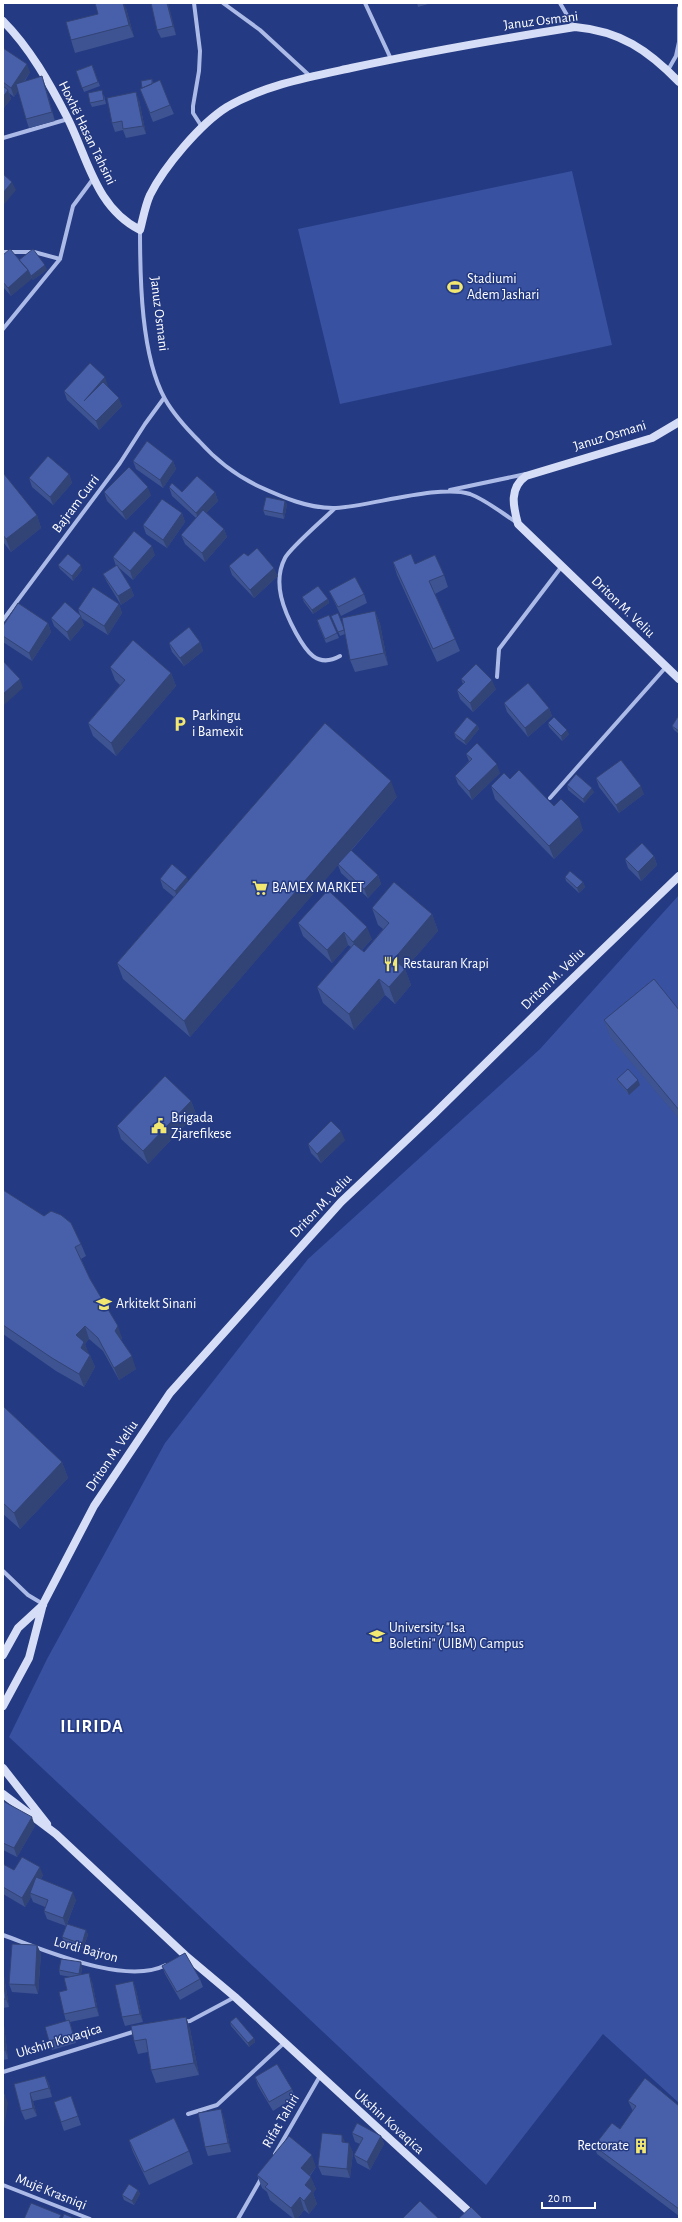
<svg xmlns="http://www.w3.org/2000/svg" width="682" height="2222" font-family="'Alegreya Sans',sans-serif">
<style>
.green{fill:#3851a0}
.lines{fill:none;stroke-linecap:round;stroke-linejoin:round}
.street{stroke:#acbae7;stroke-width:4}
.secondary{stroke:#d6ddf6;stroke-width:8}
.wall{fill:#3e5391}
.shaded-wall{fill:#324376}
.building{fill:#4860a9;stroke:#324376}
.labels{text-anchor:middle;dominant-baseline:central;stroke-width:3;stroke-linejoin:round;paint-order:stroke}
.street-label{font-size:14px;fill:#fff;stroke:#243a82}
.poi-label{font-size:14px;fill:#fff;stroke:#243a82;text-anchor:start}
.district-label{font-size:18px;font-weight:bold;letter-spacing:1px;fill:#fff;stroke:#243a82}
</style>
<rect width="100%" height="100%" fill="#243a82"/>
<path class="green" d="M572,171L612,345L340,404L298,229Z
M679,895V2103L603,2034L486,2185L9,1737L47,1659L165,1443L308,1259L540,1049Z"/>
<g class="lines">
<path class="street" d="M194,3L200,51L199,71L193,106V113L202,127
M223,3L260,30L311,77
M365,3L391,59
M560,3L574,27
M668,70L676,56L679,42V8
M3,138L68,119
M140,230C140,279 141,356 165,399C174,415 186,428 199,441C216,460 235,475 258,486C282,497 309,509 336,508C371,506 440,484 470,494C486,500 502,513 516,522
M3,252H34L60,259L73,206L93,179
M3,329L60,259
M450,490L526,474
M335,508C324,519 291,547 285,558C272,583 284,611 296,633C306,651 317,669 340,656
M3,620L120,463L145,424L164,398
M497,677L499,649L562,566
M550,798L666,667
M3,1571L28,1595L43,1604
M3,1935C45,1950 125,1986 166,1965
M182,2022L190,2021L235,1997
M3,2072L136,2031
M188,2114L217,2105L284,2043
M275,2154L320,2076
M3,2185L90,2219
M238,2219L262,2177"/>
<path class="secondary" d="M3,21C30,48 50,84 67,117C88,158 95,207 140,230C143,219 145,206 150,195C164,167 200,124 227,107C265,85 309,77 351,68C425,52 500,39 575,27C620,31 648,50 679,82
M679,422L652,438L526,476C509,488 513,506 518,524L679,679
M3,1655L18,1628L43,1605
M3,1706L29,1658L43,1604L94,1506L170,1393L341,1202L434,1114L546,1004L679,876
M3,1768L47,1824
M3,1794L56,1834L185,1955L235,1997L477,2219"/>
</g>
<path class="wall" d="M168,3L176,35L161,38L157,30Z
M417,3H432L418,7Z
M126,8L134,37L75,53L71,40Z
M3,48L30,72L25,81L45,85L55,121L29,128L26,119L18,91L14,97L9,93L11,99L3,109Z
M92,65L100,86L84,92L76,71Z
M152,79L153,83L170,105L174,114L153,122L140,89L142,88Z
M104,95L106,104L92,107L90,103Z
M139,100L146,134L126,138L123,130L115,132L112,123Z
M3,255L19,260L47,270L33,280L32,278L11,296L3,287Z
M108,386V387L122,406L99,430L67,400L64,391Z
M133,461H173L176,469L163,488L136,469Z
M3,474L37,515L41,528L11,552L3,542Z
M69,474L72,483L53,505L32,487L29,478Z
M169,487L182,492H215L218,501L206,513L224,529L227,537L205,562L185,544L181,535L196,518L172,496Z
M104,492L151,495L126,520L107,501Z
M285,501L287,505L284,519L265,515L263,510Z
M182,513L185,522L167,548L146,534L143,525Z
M155,555L133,580L118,567L131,588L134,596L121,605L107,582L103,574L116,566L113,557Z
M248,556L278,576L254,598L232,575L229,566Z
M393,562L415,564L444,575L448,587L435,594L455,639L460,651L437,662L397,575Z
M58,565L82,570L73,581L60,569Z
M329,591L364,594L367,603L341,616L333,599Z
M302,597L328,599L329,603L313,614L304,602Z
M119,604L122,613L108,635L81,618L78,609Z
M375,611L380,624L388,665L355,672L350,660L345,634L340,636L331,616L343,626Z
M51,618L84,625L70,641L54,626Z
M48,623L51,632L32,661L3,642V626Z
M318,624L337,633L339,638L326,643Z
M200,642L203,651L184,666L172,652L169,643Z
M110,667L171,673L176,686L116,756L93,736L88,723L120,685L115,680Z
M461,679L496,689L473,712L460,699L457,690L463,684Z
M504,703L549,708L552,716L528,737L507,712Z
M679,715V734L674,730L672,726Z
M548,723L569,734L562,741L549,727Z
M477,725L479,729L466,745L456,738L454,733Z
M466,754L500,773L472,800L458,784L455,776L469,761Z
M596,778L644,794L619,813L599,787Z
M510,779L554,806L583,830L554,859L495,799L491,786Z
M567,785L594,792L584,803L568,790Z
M397,797L351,851L378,875L381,884L368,898L341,873L338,865L190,1037L123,979L117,963L174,897L163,888L160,879L188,881Z
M654,856L657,865L641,881L628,868L625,859Z
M565,877L583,882L585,887L579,893L566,881Z
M372,908L432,914L438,931L405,969L411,985L395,1004L385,995L354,1030L323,1003L317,987L351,947L348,945L332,963L303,936L298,923L372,939L362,950L364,952L383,929L378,925Z
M679,1010V1119L610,1037L604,1020Z
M617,1079L640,1085L629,1095L618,1083Z
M191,1101L196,1114L148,1164L121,1139L117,1126Z
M345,1140L321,1163L311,1153L308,1144Z
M3,1190L81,1244L86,1256L81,1259L90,1279L122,1338L121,1340L136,1369L119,1380L103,1351L89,1339L85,1344L88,1353L90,1355L95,1367L84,1387L56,1371L3,1334Z
M3,1406L62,1462L68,1478L20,1529L3,1514Z
M3,1801L35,1826L17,1857L3,1850Z
M3,1865L14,1870L43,1875L41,1879L76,1900L67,1924L86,1930L88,1935L83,1948L64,1941L62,1937L66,1926L47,1919L44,1911L45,1907L33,1902L31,1897L25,1907L3,1894Z
M37,1945L41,1954L38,1994L12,1992L9,1984Z
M162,1966L200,1979L203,1987L180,2000L165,1974Z
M82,1967L81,1975L92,1982L99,2016L70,2022L76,2043L52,2050L49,2041L66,2021L64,2014L67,1990L71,1977L60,1975L59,1970Z
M3,1973L4,1976L9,2007L3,2008Z
M133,1981L136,1990L143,2022L125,2026L122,2017Z
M186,2017L190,2029L199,2075L156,2083L151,2070L148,2052L138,2054L134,2041Z
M3,2022L4,2025L8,2059L3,2060Z
M230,2022L254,2038L255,2042L249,2047L231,2026Z
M45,2076L49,2084L52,2097L33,2101L37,2116L25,2120L21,2111L14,2084Z
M255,2077L292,2089L295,2097L273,2111L258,2086Z
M71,2096L81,2125L64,2131L54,2102Z
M628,2101L679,2106V2216L597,2154L594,2146L620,2129L633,2111Z
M224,2118L231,2152L208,2156L205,2147Z
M352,2133L381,2136L384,2144L370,2170L357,2163L354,2155L360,2144L355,2142Z
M129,2140L189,2151L193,2164L149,2185L133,2152Z
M345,2142L353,2152L350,2178L322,2175L318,2166Z
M316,2167L310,2176L316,2189L313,2193L317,2204L309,2214L304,2210L297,2219H294L270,2200L267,2192L262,2188L257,2175Z
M138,2190L140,2194L134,2205L124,2200L122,2195Z"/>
<path class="shaded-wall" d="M123,3H124L126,8L134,37L129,25Z
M167,3H168L176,35L173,26Z
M27,64L30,72L14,97L11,88Z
M42,76L45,85L55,121L52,112Z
M8,90L11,99L3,109V97Z
M136,92L139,100L146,134L143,126Z
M12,182L16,190L3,206V193Z
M45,265L47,270L33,280L31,276Z
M28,270L32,279L11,296L8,288Z
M105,377L108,386L87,409L84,401Z
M119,398L122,406L99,430L96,421Z
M173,461L176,469L163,488L160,480Z
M69,474L72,483L53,505L50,497Z
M148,487L151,495L126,520L122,512Z
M215,492L218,501L199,521L196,513Z
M285,501L287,505L284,519L283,514Z
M182,513L185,522L167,548L163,540Z
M37,515L41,528L11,552L6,539Z
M224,529L227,537L205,562L202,553Z
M152,546L155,555L133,580L130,571Z
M81,565L82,570L73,581L72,576Z
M274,568L278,576L254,598L250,590Z
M131,588L134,596L121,605L118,596Z
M328,599L329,603L313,614L312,610Z
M119,604L122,613L108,635L104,626Z
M375,611L380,624L388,665L384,653Z
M81,616L84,625L70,641L67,632Z
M48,623L51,632L32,661L29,653Z
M200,642L203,651L184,666L180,658Z
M171,673L176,686L116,756L111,743Z
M20,679L23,688L3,706V694Z
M492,680L496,689L473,712L470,703Z
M549,708L552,716L528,737L525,728Z
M477,725L479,729L466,745L464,741Z
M567,730L569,734L562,741L561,736Z
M497,764L500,773L472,800L469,791Z
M391,781L397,797L190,1037L184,1021Z
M641,786L644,794L619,813L616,805Z
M592,788L594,792L584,803L583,799Z
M579,817L583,830L554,859L549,846Z
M654,856L657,865L641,881L638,872Z
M378,875L381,884L368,898L364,889Z
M187,877L190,885L178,900L175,891Z
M583,882L585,887L579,893L577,888Z
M432,914L438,931L405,969L411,985L395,1004L389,987L394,959Z
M367,927L372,939L358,954L353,942Z
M344,932L348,945L332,963L327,950Z
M379,979L385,995L354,1030L349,1014Z
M638,1080L640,1085L629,1095L627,1090Z
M191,1101L196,1114L148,1164L143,1151Z
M341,1131L345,1140L321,1163L317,1154Z
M85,1326L89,1339L85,1344L89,1354L86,1361L76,1335Z
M118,1326L122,1338L120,1343L115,1331Z
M90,1355L95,1367L84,1387L79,1374Z
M132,1356L136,1369L119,1380L114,1368Z
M62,1462L68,1478L20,1529L14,1513Z
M32,1817L35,1826L17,1857L14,1848Z
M40,1867L43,1875L32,1894L30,1893L31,1897L25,1907L22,1898Z
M73,1892L76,1900L66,1926L63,1918Z
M86,1930L88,1935L83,1948L82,1944Z
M37,1945L41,1954L38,1994L35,1985Z
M81,1962L82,1967L80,1978L79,1974Z
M3,1973L4,1976L9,2007L6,1999L3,1979Z
M89,1973L92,1982L99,2016L96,2007Z
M133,1981L136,1990L143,2022L140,2014Z
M186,2017L190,2029L199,2075L194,2063Z
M69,2020L72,2029L76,2043L73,2034Z
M3,2022L4,2025L8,2059L5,2050L3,2034Z
M254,2038L255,2042L249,2047L248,2043Z
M45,2076L49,2084L52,2097Z
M30,2093L33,2101L37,2116L33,2108Z
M5,2095L8,2103L3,2135V2107Z
M221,2109L224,2118L231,2152L228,2143Z
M342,2135L346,2144L342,2142Z
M381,2136L384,2144L370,2170L367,2162Z
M349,2143L353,2152L350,2178L347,2169Z
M312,2155L316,2167L305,2181L301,2168Z
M311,2177L316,2189L313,2193L317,2204L309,2214L304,2201L305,2185Z
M138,2190L140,2194L134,2205L132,2201Z
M300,2197L304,2210L297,2219H295L291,2208Z"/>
<path class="building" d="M95,3H123L129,25L71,40L66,22L98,14Z
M151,3H167L173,26L157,30Z
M3,48L27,64L11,88L3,82Z
M92,65L98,82L82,88L76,71Z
M42,76L52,112L26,119L16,84Z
M152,79V84L142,88L141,81Z
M160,80L170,105L150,113L140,89Z
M3,86L8,90L3,97Z
M102,90L104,100L90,103L88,93Z
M136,92L143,126L123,129L122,121L112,123L107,98Z
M3,174L12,182L3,193Z
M10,249L28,270L8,288L3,282V255Z
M33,249L45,265L31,276L28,270L19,260Z
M90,363L105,377L84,401L103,382L119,398L96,421L64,391Z
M147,441L173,461L160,480L133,461Z
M48,456L69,474L50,497L29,478Z
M129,467L148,487L122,512L104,492Z
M3,474H4L37,515L6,539L3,535Z
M197,476L215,492L196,513L169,487L172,483L182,492Z
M266,497L285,501L283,514L263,510Z
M162,499L182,513L163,540L143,525Z
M203,510L224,529L202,553L181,535Z
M134,531L152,546L130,571L113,557Z
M257,548L274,568L250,590L229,566L244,553L248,556Z
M68,554L81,565L72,576L58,565Z
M411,554L415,564L435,555L444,575L429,581L455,639L433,649L393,562Z
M117,565L131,588L118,596L103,574Z
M355,577L364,594L338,607L329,591Z
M318,586L328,599L312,610L302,597Z
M93,587L119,604L104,626L78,609Z
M65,602L81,616L67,632L51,618Z
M18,603L48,623L29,653L3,636V626Z
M375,611L384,653L350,660L342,618Z
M338,613L343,626L344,630L338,632L331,616Z
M329,615L337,633L325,639L317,620Z
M189,627L200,642L180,658L169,643Z
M133,640L171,673L111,743L88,723L125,680L110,667Z
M3,661L20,679L3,694Z
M476,664L492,680L470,703L457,690L465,682L461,679Z
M528,683L549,708L525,728L504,703Z
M679,715V731L672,726Z
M467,717L477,725L464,741L454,733Z
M554,717L567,730L561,736L548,723Z
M325,723L391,781L184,1021L117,963Z
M477,743L497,764L469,791L455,776L472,759L466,754Z
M621,760L641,786L616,805L596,778Z
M519,770L554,806L561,799L579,817L549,846L491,786L504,773L510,779Z
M576,774L592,788L583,799L567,785Z
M642,843L654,856L638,872L625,859Z
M351,850L378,875L364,889L338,864Z
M172,864L187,877L175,891L160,879Z
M570,871L583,882L577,888L565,877Z
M394,882L432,914L394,959L405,969L389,987L379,979L349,1014L317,987L354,944L364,952L389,923L372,908Z
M328,890L367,927L353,942L344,932L327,950L298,923Z
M654,979L679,1010V1110L604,1020Z
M628,1069L638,1080L627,1090L617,1079Z
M165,1076L191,1101L143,1151L117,1126Z
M331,1121L341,1131L317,1154L308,1144Z
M3,1190L44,1216L51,1211L61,1215L71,1223L81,1244L75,1247L90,1279L118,1326L115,1331L132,1356L114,1368L98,1338L85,1326L76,1335L84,1342L81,1348L90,1355L79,1374L52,1358L3,1325Z
M3,1406L62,1462L14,1513L3,1503Z
M3,1801L32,1817L14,1848L3,1843Z
M22,1857L40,1867L22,1898L3,1887V1864L14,1870Z
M36,1877L73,1892L63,1918L44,1911L48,1900L30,1893Z
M67,1924L86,1930L82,1944L62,1937Z
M12,1944L37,1945L35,1985L9,1984Z
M185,1953L200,1979L177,1992L162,1966Z
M61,1959L81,1962L79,1974L59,1970Z
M89,1973L96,2007L64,2014L59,1992L67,1990L64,1978Z
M3,1979L6,1999H3Z
M133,1981L140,2014L122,2017L115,1985Z
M186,2017L194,2063L151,2070L146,2039L134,2041L131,2026Z
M236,2017L254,2038L248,2043L230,2022Z
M69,2020L73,2034L49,2041L45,2027Z
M3,2034L5,2050L3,2051Z
M277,2064L292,2089L269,2102L255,2077Z
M45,2076L49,2088L30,2093L33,2108L21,2111L14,2084Z
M645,2078L679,2106V2209L594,2146L612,2123L620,2129L636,2106L628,2101Z
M3,2094L5,2095L3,2107Z
M71,2096L78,2116L61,2122L54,2102Z
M221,2109L228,2143L205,2147L198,2113Z
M174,2118L189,2151L144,2172L129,2140Z
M357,2123L381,2136L367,2162L354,2155L363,2138L352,2133Z
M322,2133L342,2135V2142L349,2143L347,2169L318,2166Z
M289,2136L312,2155L301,2168L311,2177L305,2185L312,2191L304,2201L300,2197L291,2208L265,2187L268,2184L257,2175Z
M129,2184L138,2190L132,2201L122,2195Z
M420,2201L439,2219H402Z
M31,2203L61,2215L59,2219H24Z
M471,2207L483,2219H458Z
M64,2214L76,2219H62Z"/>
<defs>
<symbol id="stadium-bare" viewBox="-9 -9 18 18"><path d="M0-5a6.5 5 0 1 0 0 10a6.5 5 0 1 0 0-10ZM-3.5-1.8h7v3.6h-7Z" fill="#f2e770" stroke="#243a82" stroke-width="2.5" paint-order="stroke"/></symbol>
<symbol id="parking-bare" viewBox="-9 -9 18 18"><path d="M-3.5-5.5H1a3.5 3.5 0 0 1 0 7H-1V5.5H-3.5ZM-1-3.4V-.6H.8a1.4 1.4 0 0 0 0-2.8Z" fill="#f2e770" stroke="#243a82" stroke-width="2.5" paint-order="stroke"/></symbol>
<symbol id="supermarket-bare" viewBox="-9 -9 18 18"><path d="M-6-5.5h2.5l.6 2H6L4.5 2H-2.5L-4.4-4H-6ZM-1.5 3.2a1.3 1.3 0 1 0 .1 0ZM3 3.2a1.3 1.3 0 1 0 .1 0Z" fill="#f2e770" stroke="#243a82" stroke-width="2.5" paint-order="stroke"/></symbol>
<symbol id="restaurant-bare" viewBox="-9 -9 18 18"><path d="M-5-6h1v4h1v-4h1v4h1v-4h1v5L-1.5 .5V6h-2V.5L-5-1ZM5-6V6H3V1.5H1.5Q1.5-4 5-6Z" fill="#f2e770" stroke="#243a82" stroke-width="2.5" paint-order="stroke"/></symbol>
<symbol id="civic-bare" viewBox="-9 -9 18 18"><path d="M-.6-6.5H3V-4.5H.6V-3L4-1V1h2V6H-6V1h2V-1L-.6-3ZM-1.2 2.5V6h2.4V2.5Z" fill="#f2e770" stroke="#243a82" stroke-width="2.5" paint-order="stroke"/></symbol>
<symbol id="school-bare" viewBox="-9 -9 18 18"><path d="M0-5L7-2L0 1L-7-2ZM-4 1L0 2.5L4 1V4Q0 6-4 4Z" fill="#f2e770" stroke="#243a82" stroke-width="2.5" paint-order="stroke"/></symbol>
<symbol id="university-bare" viewBox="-9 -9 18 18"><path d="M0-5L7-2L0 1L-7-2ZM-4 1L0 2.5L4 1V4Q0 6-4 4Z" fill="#f2e770" stroke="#243a82" stroke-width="2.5" paint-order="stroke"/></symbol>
<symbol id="building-bare" viewBox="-9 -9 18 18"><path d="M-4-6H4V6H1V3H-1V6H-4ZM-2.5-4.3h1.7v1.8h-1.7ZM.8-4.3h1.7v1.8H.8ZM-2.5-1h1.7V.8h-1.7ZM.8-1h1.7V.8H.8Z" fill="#f2e770" stroke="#243a82" stroke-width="2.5" paint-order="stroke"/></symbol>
</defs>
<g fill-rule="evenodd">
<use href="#stadium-bare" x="444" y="276" width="22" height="22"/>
<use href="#parking-bare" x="169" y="713" width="22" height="22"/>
<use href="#supermarket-bare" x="249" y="877" width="22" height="22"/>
<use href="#restaurant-bare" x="380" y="953" width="22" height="22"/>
<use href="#civic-bare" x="148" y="1115" width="22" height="22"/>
<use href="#school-bare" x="93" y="1293" width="22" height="22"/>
<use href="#university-bare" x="366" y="1625" width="22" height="22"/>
<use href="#building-bare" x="630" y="2135" width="22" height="22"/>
</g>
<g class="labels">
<g class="street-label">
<text transform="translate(541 21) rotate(-7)">Januz Osmani</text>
<text transform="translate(87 133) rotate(64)">Hoxhë Hasan Tahsini</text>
<text transform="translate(159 314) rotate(83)">Januz Osmani</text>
<text transform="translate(610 436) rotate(-17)">Januz Osmani</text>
<text transform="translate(76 504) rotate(-53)">Bajram Curri</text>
<text transform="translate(623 607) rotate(44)">Driton M. Veliu</text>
<text transform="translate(553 979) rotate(-44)">Driton M. Veliu</text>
<text transform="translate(321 1206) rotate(-46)">Driton M. Veliu</text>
<text transform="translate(112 1456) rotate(-56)">Driton M. Veliu</text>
<text transform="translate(86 1950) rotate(15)">Lordi Bajron</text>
<text transform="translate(59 2041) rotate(-17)">Ukshin Kovaqica</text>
<text transform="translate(281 2121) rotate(-60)">Rifat Tahiri</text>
<text transform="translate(389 2122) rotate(42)">Ukshin Kovaqica</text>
<text transform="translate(51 2192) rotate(22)">Mujë Krasniqi</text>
</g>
<g class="poi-label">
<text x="467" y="279">Stadiumi<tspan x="467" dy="16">Adem Jashari</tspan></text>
<text x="192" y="716">Parkingu<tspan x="192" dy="16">i Bamexit</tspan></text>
<text x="272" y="888">BAMEX MARKET</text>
<text x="403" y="964">Restauran Krapi</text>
<text x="171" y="1118">Brigada<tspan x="171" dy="16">Zjarefikese</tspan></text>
<text x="116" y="1304">Arkitekt Sinani</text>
<text x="389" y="1628">University "Isa<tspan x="389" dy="16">Boletini" (UIBM) Campus</tspan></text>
<text x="629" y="2146" text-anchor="end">Rectorate</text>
</g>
<g class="district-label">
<text x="92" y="1727">ILIRIDA</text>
</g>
</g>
<rect width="682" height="2222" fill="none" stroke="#ffffff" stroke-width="8"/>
<path d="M542 2202v6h53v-6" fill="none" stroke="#ffffff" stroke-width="2"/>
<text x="548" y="2202" font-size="12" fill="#ffffff" stroke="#243a82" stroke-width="3" paint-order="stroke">20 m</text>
</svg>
